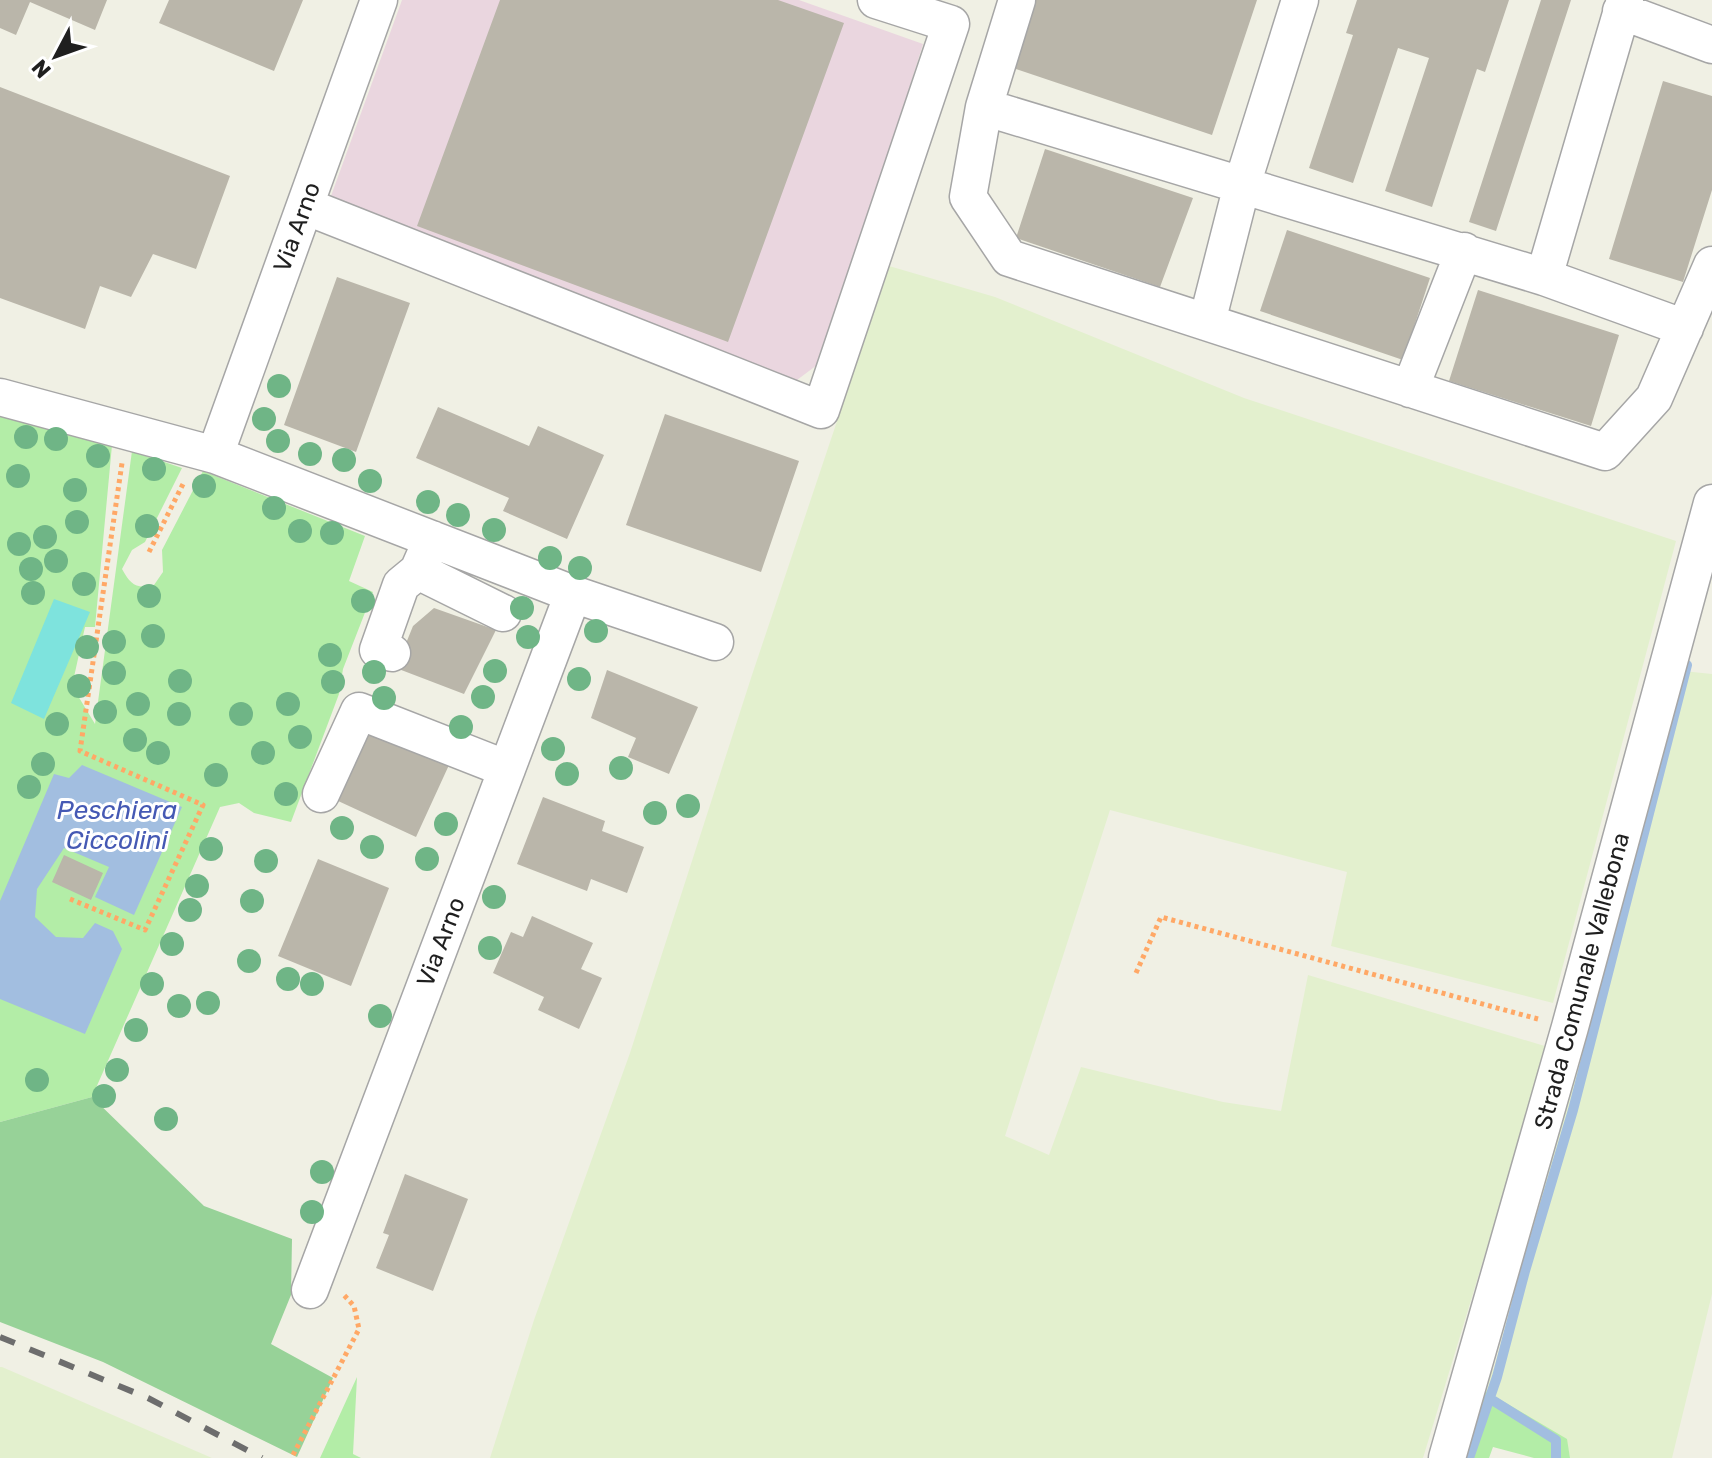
<svg xmlns="http://www.w3.org/2000/svg" width="1712" height="1458" font-family="Rubik,sans-serif">
<style>
.industrial{fill:#ead6df}
.farmland{fill:#e3f0ce}
.grass{fill:#b3eda7}
.forest{fill:#97d298}
.pitch{fill:#7ee3dd}
.water{fill:#a2bee0}
.lines{fill:none;stroke-linecap:round;stroke-linejoin:round}
.stream{stroke:#a2bee0;stroke-width:10}
.building{fill:#bab6aa}
.minor-casing{stroke:#a6a6a6;stroke-width:39}
.path{stroke:#ffa866;stroke-width:5;stroke-dasharray:4 4;stroke-linecap:butt}
.minor{stroke:#fff;stroke-width:36}
.rail{stroke:#6d6d6d;stroke-width:6;stroke-dasharray:16 16;stroke-linecap:butt}
.tree{fill:#6fb586}
.labels{text-anchor:middle;dominant-baseline:central;stroke-width:6;stroke-linejoin:round;paint-order:stroke}
.street-label{font-size:24px;fill:#1f1f1f;stroke:#fff}
.water-label{font-size:26px;font-style:italic;fill:#4559b4;stroke:#fff}
</style>
<rect width="100%" height="100%" fill="#f0f0e4"/>
<path class="industrial" d="M402,0H799L923,44L825,359L789,386L613,310L331,196Z"/>
<path class="farmland" d="M889,266L995,297L1244,398L1676,541L1553,1003L1331,946L1347,872L1110,810L1005,1136L1049,1155L1081,1067L1223,1102L1281,1111L1308,975L1548,1047L1423,1458H490L534,1320L630,1053L752,675Z
M1683,671L1712,674V1294L1672,1458H1570L1566,1439L1484,1390L1494,1367Z
M0,1367H2L212,1458H0Z"/>
<path class="grass" d="M0,412L112,445L95,627H85L72,686L95,724L132,451L182,468L145,542L132,550L122,569C131,585 136,589 154,585L163,572L162,550L203,471L365,536L349,581L373,592L343,669L339,694L291,822L254,813L239,803L220,807L92,1097L0,1122Z
M357,1377L353,1454L361,1458H320Z
M1484,1390L1567,1439L1570,1458H1534L1493,1447L1489,1458H1463Z"/>
<path class="forest" d="M92,1097L204,1206L292,1239L291,1295L271,1344L333,1378L297,1457L103,1362L0,1322V1122Z"/>
<path class="pitch" d="M54,599L90,612L44,719L11,703Z"/>
<path class="water" d="M82,765L182,807L134,915L95,897L109,867L64,848L37,889L35,917L56,937L83,938L95,923L113,931L122,949L85,1034L0,999V901L54,774L69,778Z"/>
<g class="lines">
<path class="stream" d="M1489,1398L1556,1440V1458
M1469,1458L1497,1377L1525,1271L1573,1110L1687,665"/>
</g>
<path class="building" d="M0,0H107L95,30L30,2L16,35L0,28Z
M169,0H303L274,71L159,23Z
M500,0H778L844,23L728,342L417,226Z
M1033,0H1257L1212,135L1010,67Z
M1357,0H1509L1485,72L1477,69L1432,207L1385,191L1429,58L1398,48L1353,183L1309,168L1353,35L1346,33Z
M1541,0H1571L1496,231L1469,222Z
M1663,81L1712,96V190L1683,282L1609,259Z
M0,87L230,176L196,269L153,254L131,297L100,286L85,329L0,298Z
M1045,149L1193,198L1160,287L1016,238Z
M1287,230L1430,278L1403,360L1260,311Z
M337,277L410,303L356,452L284,425Z
M1478,290L1619,335L1591,426L1449,381Z
M438,407L529,446L538,426L604,455L567,539L503,511L509,498L416,458Z
M665,414L799,461L761,572L626,525Z
M434,608L496,630L464,694L396,668L413,626Z
M607,670L698,707L669,774L628,757L636,738L591,718Z
M369,729L449,765L416,837L336,800Z
M543,797L605,821L602,831L644,847L627,893L591,879L587,891L517,864Z
M64,855L103,873L91,900L52,882Z
M318,859L389,888L351,986L278,956Z
M532,916L593,943L581,969L602,978L579,1029L538,1010L544,997L493,973L511,932L523,937Z
M405,1174L468,1199L433,1291L376,1268L389,1235L383,1233Z"/>
<g class="lines">
<defs>
<path id="minor" d="M1017,0L984,107L1544,277L1625,0
M1621,11L1712,45
M984,107L968,197L1009,258L1605,452L1654,398L1712,265
M305,206L821,410L951,24L876,0
M1544,277L1685,328
M1207,322L1242,185L1300,0
M1410,389L1464,251
M0,397L215,455L573,594L715,642
M215,455L379,0
M418,571L503,613
M392,653L378,650L401,585L418,571L432,539
M321,794L359,711L507,769
M310,1290L573,594
M1447,1458L1570,1027L1712,503"/>
</defs>
<use href="#minor" class="minor-casing"/>
<path class="path" d="M149,552L184,482
M70,899L145,930L203,805L80,751L122,463
M1136,973L1161,917L1538,1019
M293,1455L359,1329L354,1306L343,1294"/>
<use href="#minor" class="minor"/>
<path class="rail" d="M0,1337L148,1398L262,1458"/>
</g>
<g class="tree">
<circle cx="279" cy="386" r="12"/>
<circle cx="264" cy="419" r="12"/>
<circle cx="26" cy="437" r="12"/>
<circle cx="56" cy="439" r="12"/>
<circle cx="278" cy="441" r="12"/>
<circle cx="310" cy="454" r="12"/>
<circle cx="98" cy="456" r="12"/>
<circle cx="344" cy="460" r="12"/>
<circle cx="154" cy="469" r="12"/>
<circle cx="18" cy="476" r="12"/>
<circle cx="370" cy="481" r="12"/>
<circle cx="204" cy="486" r="12"/>
<circle cx="75" cy="490" r="12"/>
<circle cx="428" cy="502" r="12"/>
<circle cx="274" cy="508" r="12"/>
<circle cx="458" cy="515" r="12"/>
<circle cx="77" cy="522" r="12"/>
<circle cx="147" cy="526" r="12"/>
<circle cx="494" cy="530" r="12"/>
<circle cx="300" cy="531" r="12"/>
<circle cx="332" cy="533" r="12"/>
<circle cx="45" cy="537" r="12"/>
<circle cx="19" cy="544" r="12"/>
<circle cx="550" cy="558" r="12"/>
<circle cx="56" cy="561" r="12"/>
<circle cx="580" cy="568" r="12"/>
<circle cx="31" cy="569" r="12"/>
<circle cx="84" cy="584" r="12"/>
<circle cx="33" cy="593" r="12"/>
<circle cx="149" cy="596" r="12"/>
<circle cx="363" cy="601" r="12"/>
<circle cx="522" cy="608" r="12"/>
<circle cx="596" cy="631" r="12"/>
<circle cx="153" cy="636" r="12"/>
<circle cx="528" cy="637" r="12"/>
<circle cx="114" cy="642" r="12"/>
<circle cx="87" cy="647" r="12"/>
<circle cx="330" cy="655" r="12"/>
<circle cx="495" cy="671" r="12"/>
<circle cx="374" cy="672" r="12"/>
<circle cx="114" cy="673" r="12"/>
<circle cx="579" cy="679" r="12"/>
<circle cx="180" cy="681" r="12"/>
<circle cx="333" cy="682" r="12"/>
<circle cx="79" cy="686" r="12"/>
<circle cx="483" cy="697" r="12"/>
<circle cx="384" cy="698" r="12"/>
<circle cx="138" cy="704" r="12"/>
<circle cx="288" cy="704" r="12"/>
<circle cx="105" cy="712" r="12"/>
<circle cx="179" cy="714" r="12"/>
<circle cx="241" cy="714" r="12"/>
<circle cx="57" cy="724" r="12"/>
<circle cx="461" cy="727" r="12"/>
<circle cx="300" cy="737" r="12"/>
<circle cx="135" cy="740" r="12"/>
<circle cx="553" cy="749" r="12"/>
<circle cx="158" cy="753" r="12"/>
<circle cx="263" cy="753" r="12"/>
<circle cx="43" cy="764" r="12"/>
<circle cx="621" cy="768" r="12"/>
<circle cx="567" cy="774" r="12"/>
<circle cx="216" cy="775" r="12"/>
<circle cx="29" cy="787" r="12"/>
<circle cx="286" cy="794" r="12"/>
<circle cx="688" cy="806" r="12"/>
<circle cx="655" cy="813" r="12"/>
<circle cx="446" cy="824" r="12"/>
<circle cx="342" cy="828" r="12"/>
<circle cx="372" cy="847" r="12"/>
<circle cx="211" cy="849" r="12"/>
<circle cx="427" cy="859" r="12"/>
<circle cx="266" cy="861" r="12"/>
<circle cx="197" cy="886" r="12"/>
<circle cx="494" cy="897" r="12"/>
<circle cx="252" cy="901" r="12"/>
<circle cx="190" cy="910" r="12"/>
<circle cx="172" cy="944" r="12"/>
<circle cx="490" cy="948" r="12"/>
<circle cx="249" cy="961" r="12"/>
<circle cx="288" cy="979" r="12"/>
<circle cx="152" cy="984" r="12"/>
<circle cx="312" cy="984" r="12"/>
<circle cx="208" cy="1003" r="12"/>
<circle cx="179" cy="1006" r="12"/>
<circle cx="380" cy="1016" r="12"/>
<circle cx="136" cy="1030" r="12"/>
<circle cx="117" cy="1070" r="12"/>
<circle cx="37" cy="1080" r="12"/>
<circle cx="104" cy="1096" r="12"/>
<circle cx="166" cy="1119" r="12"/>
<circle cx="322" cy="1172" r="12"/>
<circle cx="312" cy="1212" r="12"/>
</g>
<g class="labels">
<g class="street-label">
<text transform="translate(297 227) rotate(-70)">Via Arno</text>
<text transform="translate(441 942) rotate(-69)">Via Arno</text>
<text transform="translate(1582 981) rotate(-75)">Strada Comunale Vallebona</text>
</g>
<g class="water-label">
<text x="117" y="810">Peschiera<tspan x="117" dy="30">Ciccolini</tspan></text>
</g>
</g>
<g transform="translate(56 56) rotate(229)" stroke="#ffffff" stroke-width="6" paint-order="stroke">
<path d="M0-6L14 30L0 20L-14 30Z" fill="#1f1f1f"/>
<text y="-12" font-size="22" font-weight="bold" text-anchor="middle" fill="#1f1f1f">N</text>
</g>
</svg>
